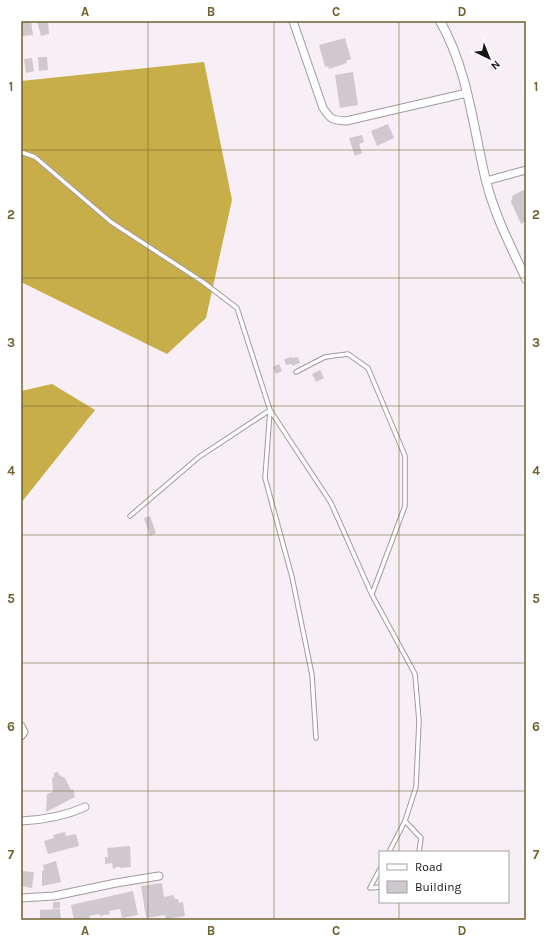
<svg xmlns="http://www.w3.org/2000/svg" width="547" height="941" font-family="Karla,sans-serif">
<style>
.forest{fill:#c8ae49}
.building{fill:#d0c8cf}
.lines{fill:none;stroke-linecap:round;stroke-linejoin:round}
.service-casing{stroke:#a299a0;stroke-width:5.5}
.minor-casing{stroke:#a299a0;stroke-width:9}
.tertiary-casing{stroke:#a299a0;stroke-width:10}
.service{stroke:#fff;stroke-width:3.5}
.minor{stroke:#fff;stroke-width:7}
.tertiary{stroke:#fff;stroke-width:8}
.grid{fill:none;stroke:#70622f;stroke-width:1;stroke-opacity:0.55}
.neatline{fill:none;stroke:#70622f;stroke-width:1.5}
.grid-label{font-size:13px;text-anchor:middle;font-weight:bold;fill:#70622f}
</style>
<rect width="100%" height="100%" fill="#f7eef6"/>
<path class="forest" d="M204,62L232,200L206,318L167,354L21,282V81Z
M52,384L95,410L21,503V391Z"/>
<path class="building" d="M21,21H31L33,35L21,36Z
M37,21H48L49,34L41,36Z
M345,38L351,59L346,61L347,63L329,69L328,66L325,67L319,45Z
M38,57H47L48,70L39,71Z
M32,58L34,71L26,73L24,59Z
M353,72L358,105L340,108L335,75Z
M388,124L394,138L377,146L371,131Z
M362,135L364,142L359,144L362,153L355,156L349,138Z
M526,189V221L521,224L511,202L513,195Z
M292,357V358L298,357L300,363L292,366V364L286,365L284,359Z
M279,364L282,371L276,374L273,367Z
M320,370L324,378L316,382L312,374Z
M150,516L156,533L150,536L144,518Z
M58,772L59,775L65,778L71,790L73,789L75,797L46,812L47,794L53,792L52,778L54,777V773Z
M65,832L66,836L76,834L79,846L48,854L44,841L54,838L53,835Z
M130,846L131,867L120,868V867H116V868L113,869L112,863L105,864V857H108L107,848Z
M56,861L61,882L42,886V871L44,870L43,865Z
M21,871L34,872L32,888L21,886Z
M162,883L164,897L173,895L175,899H178L179,903L183,902L185,916L166,919L165,915L146,918L141,886Z
M133,891L138,915L122,918L120,909L109,911L110,914L100,916L99,914L89,916L90,920H74L71,905Z
M53,902H60V908L53,909Z
M60,909L61,920H40V910Z"/>
<g class="lines">
<defs>
<path id="service" d="M21,152L35,157L111,222L203,282L237,308L270,410L331,503L372,595L415,674L419,721L416,787L405,821L389,852
M296,372L325,357L348,354L368,368L405,456V506L372,594
M270,411L265,478L292,577L312,675L316,738
M130,516L199,457L270,410
M405,821L421,838L419,852
M380,869L370,888L380,887"/>
<path id="minor" d="M293,21L323,108C331,120 332,120 346,121L467,93
M486,181L526,170
M21,726L24,732L21,736
M21,821C43,820 65,816 85,807
M21,898L54,896L116,883L159,876"/>
<path id="tertiary" d="M440,21C468,70 473,127 486,181C495,216 511,247 526,279"/>
</defs>
<use href="#service" class="service-casing"/>
<use href="#minor" class="minor-casing"/>
<use href="#tertiary" class="tertiary-casing"/>
<use href="#service" class="service"/>
<use href="#minor" class="minor"/>
<use href="#tertiary" class="tertiary"/>
</g>
<path class="grid" d="M148,21V920M274,21V920M399,21V852M21,150H526M21,278H526M21,406H526M21,535H526M21,663H526M21,791H526M399,902V920"/>
<rect width="547" height="941" fill="none" stroke="#ffffff" stroke-width="44"/>
<rect x="379" y="851" width="130" height="52" fill="#ffffff" stroke="#a2a1a2"/>
<rect x="387" y="864" width="20" height="6" fill="#ffffff" stroke="#a2a1a2"/>
<text x="415" y="871" font-size="12" fill="#171416">Road</text>
<rect x="387" y="881" width="20" height="12" fill="#d0c8cf" stroke="#a2a1a2"/>
<text x="415" y="891" font-size="12" fill="#171416">Building</text>
<g transform="translate(489 58) rotate(137)" stroke="#ffffff" stroke-width="3" paint-order="stroke">
<path d="M0-3L7 15L0 10L-7 15Z" fill="#171416"/>
<text y="-6" font-size="11" font-weight="bold" text-anchor="middle" fill="#171416">N</text>
</g>
<rect x="22" y="22" width="503" height="897" class="neatline"/>
<g class="grid-label">
<text x="85" y="16">A</text>
<text x="211" y="16">B</text>
<text x="336" y="16">C</text>
<text x="462" y="16">D</text>
<text x="11" y="91">1</text>
<text x="536" y="91">1</text>
<text x="11" y="219">2</text>
<text x="536" y="219">2</text>
<text x="11" y="347">3</text>
<text x="536" y="347">3</text>
<text x="11" y="475">4</text>
<text x="536" y="475">4</text>
<text x="11" y="603">5</text>
<text x="536" y="603">5</text>
<text x="11" y="731">6</text>
<text x="536" y="731">6</text>
<text x="11" y="859">7</text>
<text x="536" y="859">7</text>
<text x="85" y="935">A</text>
<text x="211" y="935">B</text>
<text x="336" y="935">C</text>
<text x="462" y="935">D</text>
</g>
</svg>
